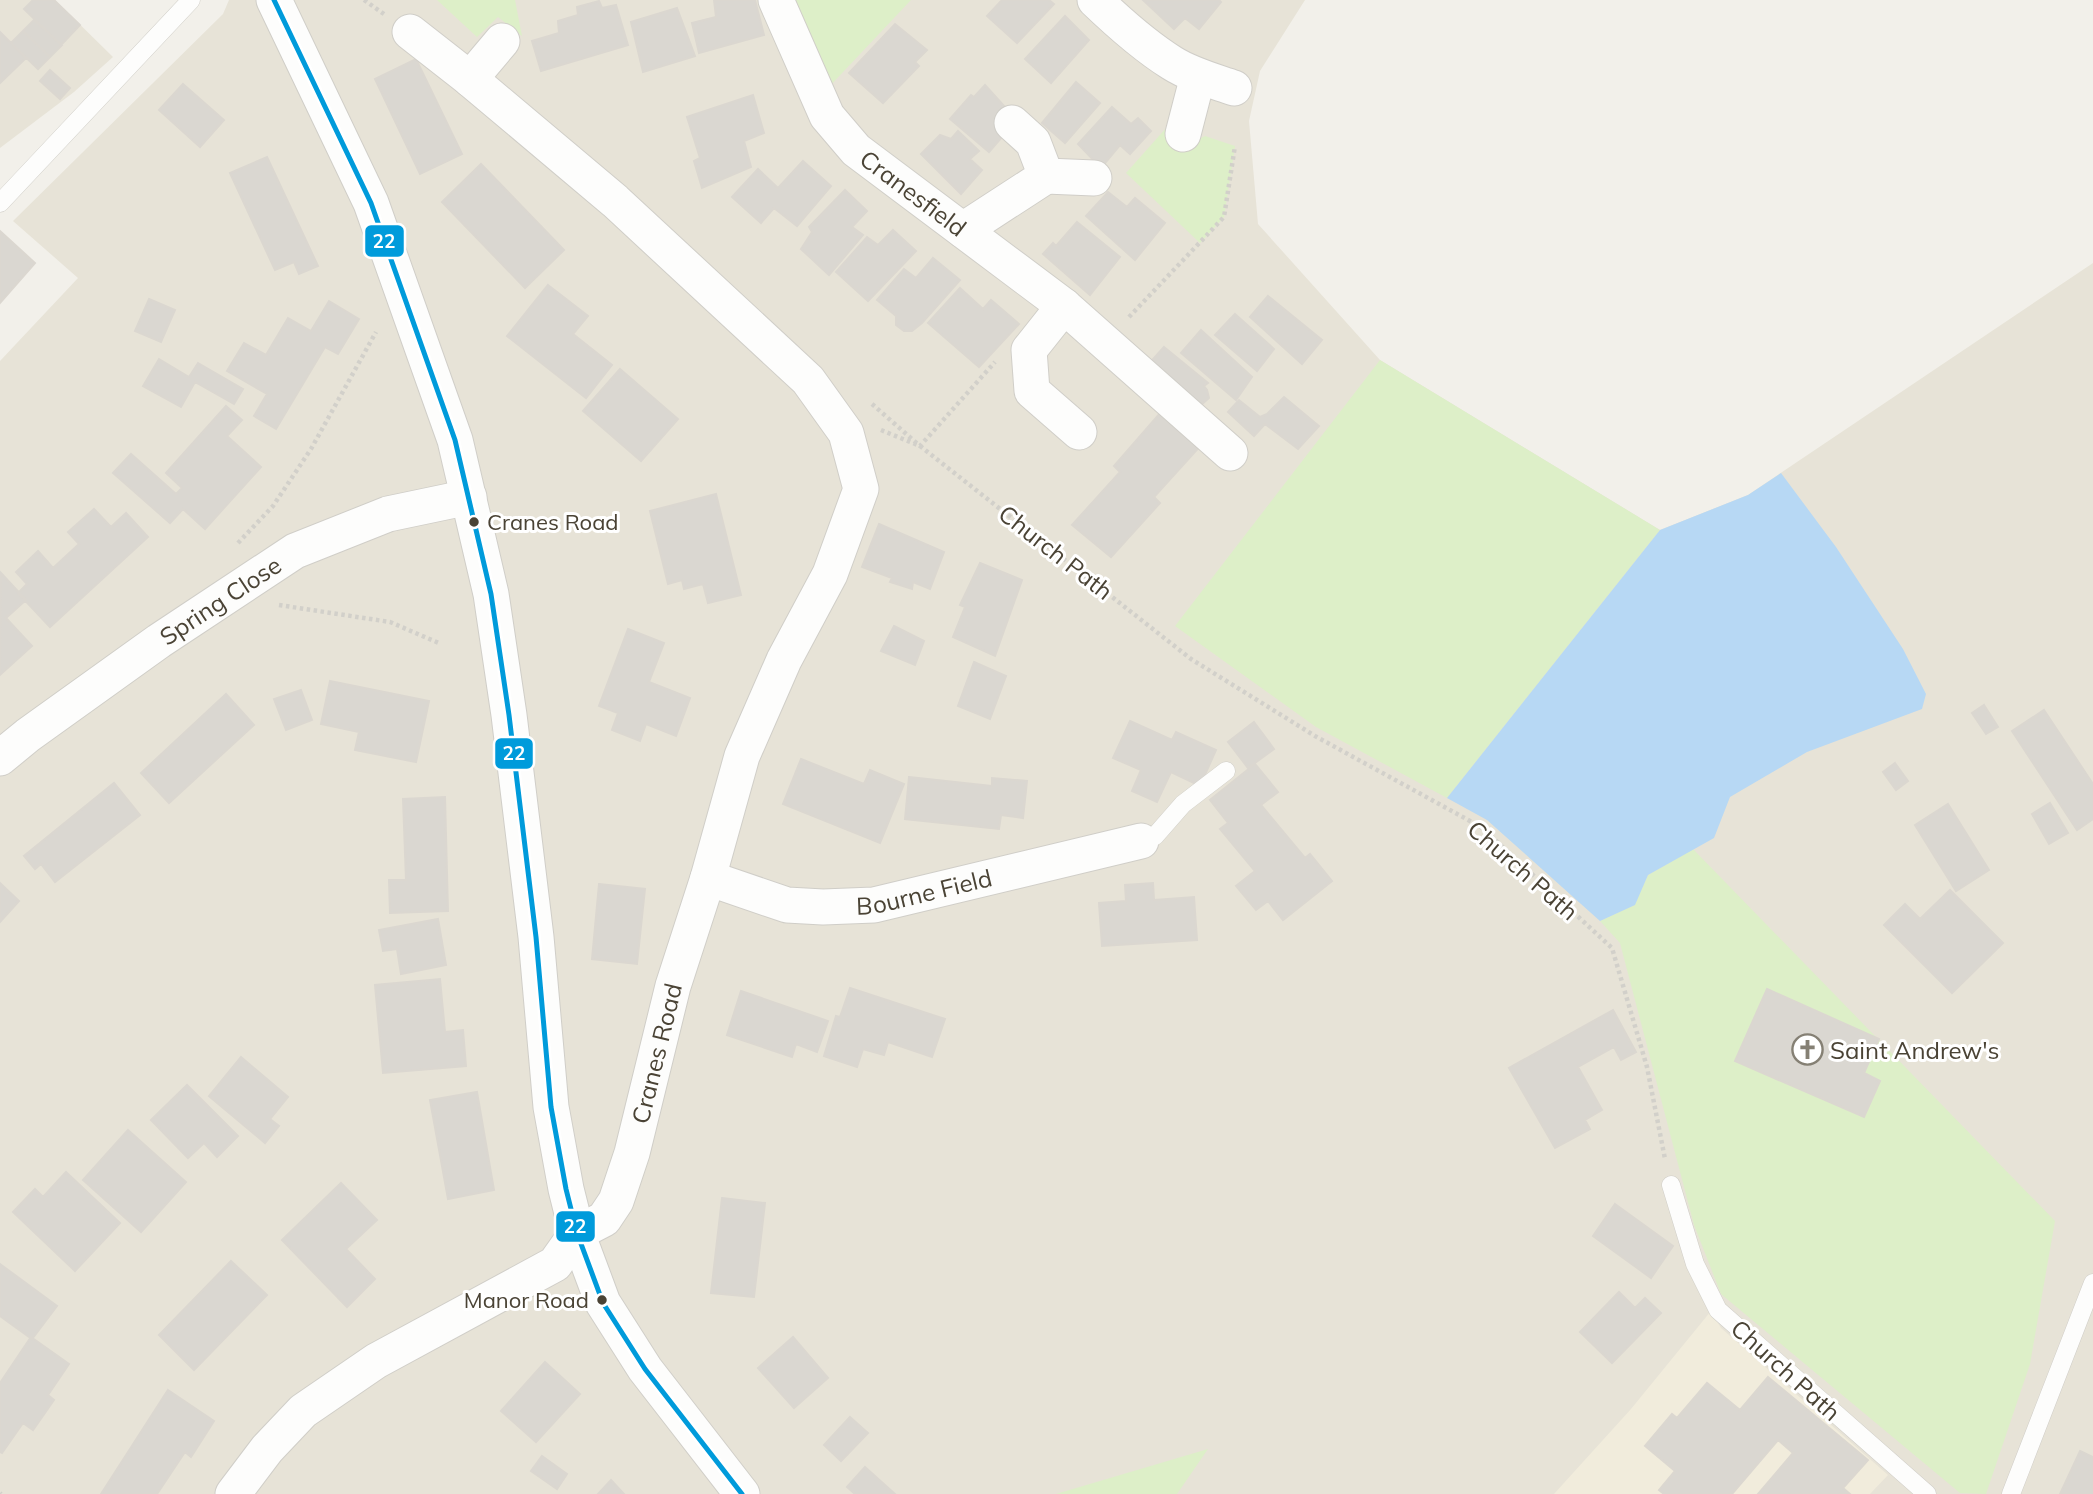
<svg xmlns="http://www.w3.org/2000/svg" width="2093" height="1494" font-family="Mulish,sans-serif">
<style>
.residential{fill:#e7e3d7}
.education{fill:#f1ecdc}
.green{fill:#ddefc8}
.water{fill:#b7d8f4}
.building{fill:#dad7d1;stroke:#dbd7d0;stroke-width:2}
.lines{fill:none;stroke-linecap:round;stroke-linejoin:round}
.service-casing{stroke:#d0cec8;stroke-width:19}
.minor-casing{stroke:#d0cec8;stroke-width:37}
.path{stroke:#d2d0ca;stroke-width:4.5;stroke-dasharray:3.5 3.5;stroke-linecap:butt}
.service{stroke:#fdfdfc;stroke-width:18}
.minor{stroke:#fdfdfc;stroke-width:35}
.bus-1-casing{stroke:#fff;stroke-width:10}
.bus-1{stroke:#009bdb;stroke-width:5}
.bus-dot{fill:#4a4335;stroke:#fff;stroke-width:2.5}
.labels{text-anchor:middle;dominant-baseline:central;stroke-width:6;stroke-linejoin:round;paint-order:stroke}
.bus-label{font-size:22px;fill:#4a4335;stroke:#fff;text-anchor:start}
.street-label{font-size:24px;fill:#4a4335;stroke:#fff}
.poi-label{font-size:24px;fill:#4a4335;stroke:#fff;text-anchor:start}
.line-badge{stroke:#fff;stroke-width:2.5}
.badge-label{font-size:19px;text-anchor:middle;font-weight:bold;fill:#fff}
</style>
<rect width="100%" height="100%" fill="#f2f0ea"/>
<path class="residential" d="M0,0H55L113,57L74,92L0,148Z
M229,0H1305L1260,71L1249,121L1258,224L1380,360L1660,530L1748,495L2093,263V1494H0V361L78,278L13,221L223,14Z"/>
<path class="education" d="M1711,1311L1721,1328L1888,1475L1870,1494H1554L1631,1409Z"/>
<path class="green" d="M437,0H515L522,36L498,17L477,37Z
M785,0H911L827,89Z
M1167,127L1199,139L1205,136L1235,146L1224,217L1200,243L1126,173Z
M1380,360L1660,530L1447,798L1316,727L1175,626Z
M1693,849L2055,1221L2030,1364L1986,1494L1960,1493L1721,1294L1694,1225L1620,943L1600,921L1634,905L1648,875Z
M1208,1449L1177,1494H1056Z"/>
<path class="water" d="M1781,473L1836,547L1903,649L1926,694L1922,709L1807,752L1730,797L1714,838L1648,875L1635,905L1600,921L1487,820L1447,798L1660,530L1748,495Z"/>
<path class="building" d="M33,0H54L80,25L61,45L24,9Z
M714,0H755L764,35L699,53L692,23L716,17Z
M1002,0H1049L1054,4L1017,43L987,16Z
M1143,0H1219L1221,2L1199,29L1185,18L1174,29Z
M599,1L602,8L616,5L628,45L541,71L532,41L559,33L558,21L578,15L577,7Z
M677,8L695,56L643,72L631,22Z
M1065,16L1089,40L1051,83L1025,59Z
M34,20L62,45L50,57L23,31Z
M895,24L927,50L915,62L919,66L883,103L849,73Z
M23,31L50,57L38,69L11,43Z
M0,32L26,58L0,83Z
M416,59L462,154L420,174L375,79Z
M50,70L70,88L60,99L40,81Z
M1076,82L1100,103L1065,143L1042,123Z
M183,84L224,120L200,147L159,110Z
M985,85L1005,107L995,118L1009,129L989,152L950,119L971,95L974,97Z
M753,95L764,133L744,141L751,167L702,188L694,161L700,158L687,117Z
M1112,107L1131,124L1138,118L1151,131L1130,154L1120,145L1101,168L1078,144Z
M958,131L979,151L970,159L982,170L961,194L921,154L940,135L951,139Z
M267,157L318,266L299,274L294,262L275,270L230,173Z
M803,161L831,186L797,226L774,208L761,223L732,197L758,169L778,188Z
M481,164L564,250L525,288L442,202Z
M845,190L867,211L852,227L863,235L829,275L801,249L812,232L809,227Z
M1108,192L1127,207L1135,198L1165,223L1135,260L1086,216Z
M1077,222L1120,257L1090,295L1043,254L1053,243L1056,246Z
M893,230L916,251L868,301L836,272L867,237L878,245Z
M0,231L35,263L0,303Z
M933,258L960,280L922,323L912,331H904L896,325V316L877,300L904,269L916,278Z
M548,285L588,316L573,334L612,365L586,398L507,336Z
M960,288L983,309L991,300L1019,324L979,367L928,323Z
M1268,296L1322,340L1302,364L1250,317Z
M149,299L175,310L161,342L135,331Z
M329,301L359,319L338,354L325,347L276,429L254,416L267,394L227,371L244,343L266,355L288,318L311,331Z
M1235,314L1274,349L1257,371L1215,335Z
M1201,330L1252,377L1236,400L1181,353Z
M1164,347L1208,383L1204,386L1207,390L1209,398L1200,406L1145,368Z
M159,359L189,377L198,363L243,389L234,404L195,382L181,407L143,386Z
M620,369L678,419L641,461L583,411Z
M1284,397L1319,426L1298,449L1265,424L1254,436L1228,412L1239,400L1260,417L1267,414Z
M226,406L242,420L227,436L261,467L205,529L183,509L170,523L113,473L131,454L176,494L182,488L166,473Z
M1162,411L1202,444L1154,497L1160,503L1111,557L1072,525L1120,472L1114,466Z
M716,494L741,595L708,603L703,584L684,589L682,580L668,584L650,511Z
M94,509L111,527L126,513L148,537L50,627L18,593L27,584L16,572L38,551L53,568L79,544L68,532Z
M879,524L944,552L930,589L913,582L912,589L890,582L892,578L862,567Z
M980,563L1022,580L995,656L953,637L965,607L960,605Z
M1,573L26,600L6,618L32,646L0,675Z
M894,626L924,641L915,665L881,651Z
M628,629L664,643L649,682L690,698L676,736L646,724L640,741L612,730L618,713L599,706Z
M974,662L1006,676L990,719L958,706Z
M330,681L429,701L416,762L355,750L359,732L321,724Z
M301,690L312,720L286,730L274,699Z
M226,694L254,725L169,803L141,773Z
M1984,705L1998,727L1986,734L1972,713Z
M2044,710L2093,784V819L2077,830L2012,731Z
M1130,721L1172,740L1176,732L1216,750L1200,786L1171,772L1157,802L1132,791L1141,770L1113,758Z
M1254,722L1274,749L1248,768L1228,742Z
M801,759L864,784L870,770L904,784L880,843L783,804Z
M1895,763L1908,781L1896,790L1883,772Z
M1255,764L1278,792L1261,805L1305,858L1310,854L1332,881L1283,920L1268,901L1256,910L1236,886L1255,871L1220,829L1228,823L1210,800Z
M909,777L992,786V778L1027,781L1023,818L1001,815L999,829L905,819Z
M114,783L140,815L55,882L41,864L35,869L24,856Z
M445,797L448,911L390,913L389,880H406L403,799Z
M2050,803L2068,833L2049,844L2032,814Z
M1948,804L1989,870L1956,891L1915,825Z
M0,883L19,901L0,922Z
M1153,883L1154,900L1194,897L1197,940L1102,946L1099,903L1126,901L1125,885Z
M599,884L645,889L637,964L592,959Z
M1950,890L2003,943L1952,993L1884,925L1905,904L1920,919Z
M438,919L446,965L401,974L397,949L383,951L379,930Z
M440,979L445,1032L463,1030L466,1066L383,1073L375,985Z
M850,988L945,1019L932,1057L888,1042L884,1055L863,1049L857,1067L824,1056L836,1016L840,1017Z
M1767,989L1879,1039L1864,1073L1880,1081L1864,1117L1735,1061Z
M741,991L828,1021L817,1052L796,1044L792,1057L727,1035Z
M1613,1010L1636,1052L1621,1060L1614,1047L1578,1067L1602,1110L1585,1120L1590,1129L1555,1148L1509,1068Z
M241,1057L288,1097L270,1119L279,1126L265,1143L209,1096Z
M187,1085L238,1136L217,1157L204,1143L188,1158L151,1120Z
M477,1092L494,1190L448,1199L430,1100Z
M128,1130L186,1182L141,1232L83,1180Z
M66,1172L120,1223L75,1271L13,1212L35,1189L43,1197Z
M341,1183L377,1220L346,1249L375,1279L347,1307L282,1240Z
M722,1198L765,1203L754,1297L711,1293Z
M1615,1204L1673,1246L1651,1278L1593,1236Z
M231,1261L267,1295L194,1370L159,1335Z
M0,1264L57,1306L32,1339L0,1316Z
M1619,1292L1635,1308L1645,1298L1661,1313L1612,1363L1580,1332Z
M31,1337L69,1364L48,1395L54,1400L33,1430L23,1423L2,1453L0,1452V1383Z
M793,1337L828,1378L794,1408L758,1368Z
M545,1362L580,1394L536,1442L501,1411Z
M1768,1377L1868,1460L1843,1488L1850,1494H1758L1793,1453L1778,1440L1732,1494H1664L1659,1490L1675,1471L1645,1446L1672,1414L1677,1418L1707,1383L1740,1410Z
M168,1390L214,1421L191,1457L185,1452L157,1494H101Z
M850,1417L868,1433L841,1461L824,1445Z
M2080,1451L2093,1457V1494H2060Z
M542,1456L567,1474L557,1489L531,1471Z
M865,1467L895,1494H855L847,1487Z
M611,1480L624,1494H598Z"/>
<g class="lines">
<defs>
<path id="service" d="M0,203L191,0
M1141,841L1155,836L1183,804L1226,771
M1671,1185L1695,1264L1718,1310L1927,1494
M2011,1494L2093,1283"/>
<g id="minor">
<path d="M274,0L371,203L455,440L491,594L509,715L536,937L551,1107L566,1189L577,1233L603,1303L645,1369L742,1494"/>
<path id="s1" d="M776,0L827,116L856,150L1064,306L1230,453"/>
<path d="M1095,0C1119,23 1145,46 1172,63C1191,75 1214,81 1234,88"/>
<path d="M470,79L502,41"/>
<path d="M1183,134L1198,76"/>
<path d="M1046,176L1094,178"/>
<path d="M963,230L1046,176L1033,142L1012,123"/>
<path d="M1064,306L1029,350L1032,391L1079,432"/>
<path id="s2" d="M0,758L28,735L159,641L295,551L388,514L469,497"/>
<path id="s3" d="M708,878L787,905L823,907L874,905L1141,841"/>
<path id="s4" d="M233,1494L267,1449L303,1411L376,1361L555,1264L577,1233L604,1219L616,1201L632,1153L673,986L708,878L742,756L784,660L830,574L861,489L846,433L808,380L615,201L470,79L410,32"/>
</g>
</defs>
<use href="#service" class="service-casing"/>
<use href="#minor" class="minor-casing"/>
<path class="path" d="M364,0L384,14
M1129,317L1224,217L1235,146
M872,404L920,446L995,362
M881,430L920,446L1191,659L1315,736L1481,827L1612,948L1647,1067L1665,1159
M238,543L273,506L311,449L376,332
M279,605L390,622L441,644
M0,1493L1,1494"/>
<use href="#service" class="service"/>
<use href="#minor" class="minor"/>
<defs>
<path id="bus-1" d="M274,0L371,203L455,440L491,594L509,715L536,937L551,1107L566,1189L577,1233L603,1303L645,1369L742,1494"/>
</defs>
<use href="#bus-1" class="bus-1-casing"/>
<use href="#bus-1" class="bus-1"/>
</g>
<defs>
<symbol id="church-ring" viewBox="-11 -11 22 22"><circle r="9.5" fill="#fff" stroke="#858074" stroke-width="1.5"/><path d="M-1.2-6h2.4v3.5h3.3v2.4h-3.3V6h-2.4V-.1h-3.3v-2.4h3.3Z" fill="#858074"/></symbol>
</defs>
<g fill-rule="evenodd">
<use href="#church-ring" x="1790" y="1032" width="35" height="35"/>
</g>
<g class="bus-dot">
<circle cx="474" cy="522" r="6"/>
<circle cx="602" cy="1300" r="6"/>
</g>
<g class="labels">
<g class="bus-label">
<text x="487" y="522">Cranes Road</text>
<text x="589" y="1300" text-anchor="end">Manor Road</text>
</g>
<g class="street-label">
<text stroke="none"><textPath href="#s1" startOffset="243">Cranesfield</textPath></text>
<text transform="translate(1056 552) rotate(38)">Church Path</text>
<text stroke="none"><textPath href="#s2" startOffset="271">Spring Close</textPath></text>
<text transform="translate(1523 870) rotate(41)">Church Path</text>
<text stroke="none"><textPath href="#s3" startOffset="222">Bourne Field</textPath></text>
<text stroke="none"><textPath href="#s4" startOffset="644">Cranes Road</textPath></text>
<text transform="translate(1786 1370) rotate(42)">Church Path</text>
</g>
<g class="poi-label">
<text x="1830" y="1050">Saint Andrew's</text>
</g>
</g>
<g class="line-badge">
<rect x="364" y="224" width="41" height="34" rx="7" fill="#009bdb"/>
<rect x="494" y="737" width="40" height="33" rx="7" fill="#009bdb"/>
<rect x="555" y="1210" width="41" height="33" rx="7" fill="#009bdb"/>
</g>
<g class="badge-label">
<text x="384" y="248">22</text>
<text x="514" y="760">22</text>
<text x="575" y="1233">22</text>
</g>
</svg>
